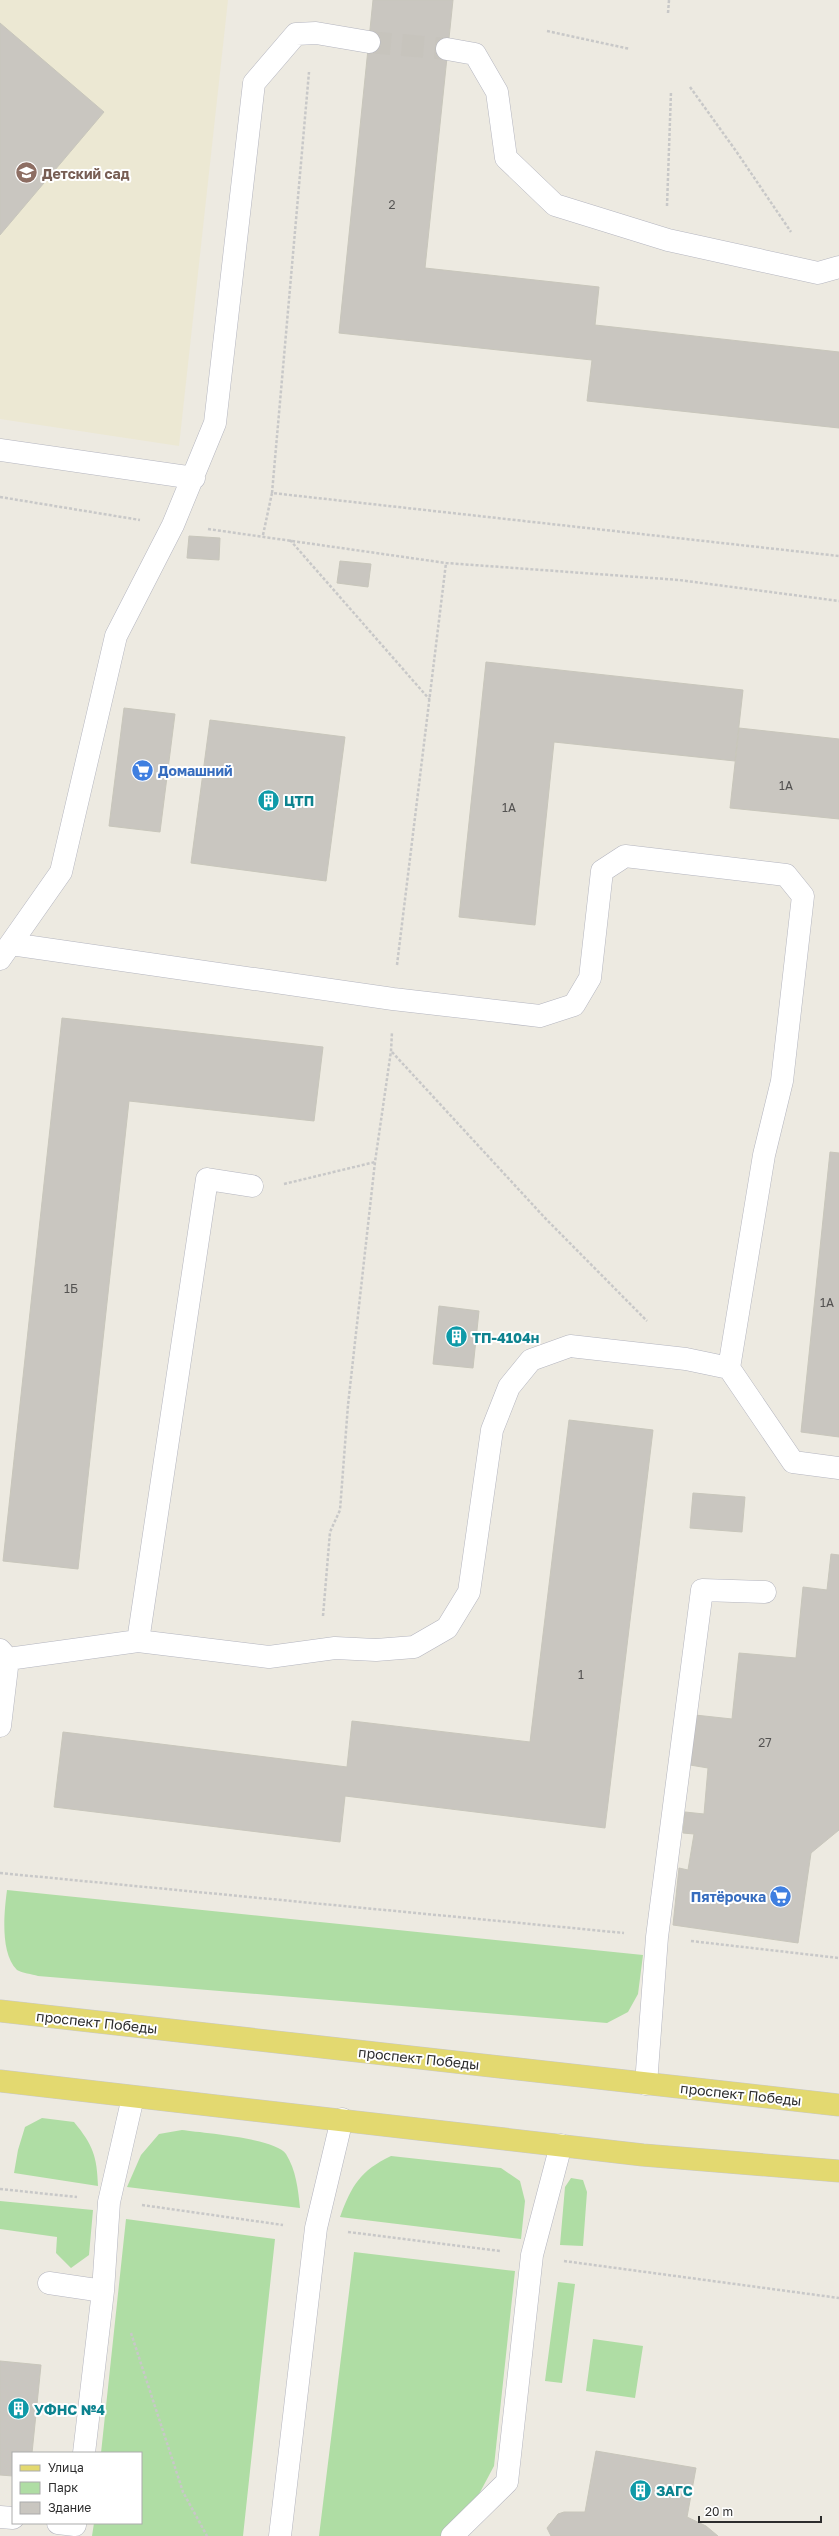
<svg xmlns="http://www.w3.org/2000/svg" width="839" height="2536" font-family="'Golos Text',sans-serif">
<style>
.education{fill:#ece8d3}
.green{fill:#afdda4}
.building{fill:#c9c6c0;stroke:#c8c6bb}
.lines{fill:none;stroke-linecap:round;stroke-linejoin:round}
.minor-tunnel{stroke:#c7c4bd;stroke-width:22;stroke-dasharray:22 11;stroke-linecap:butt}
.minor-casing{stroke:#b4b5bf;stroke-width:23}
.major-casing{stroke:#c8c8c8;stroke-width:23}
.path{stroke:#c8c8c8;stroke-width:2.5;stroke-dasharray:3 2;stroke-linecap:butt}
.minor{stroke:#fff;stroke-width:22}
.major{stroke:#e3d970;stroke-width:22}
.labels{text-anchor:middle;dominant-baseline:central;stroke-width:4;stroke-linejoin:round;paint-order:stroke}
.number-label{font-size:12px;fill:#545352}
.education-label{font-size:14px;font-weight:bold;fill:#785e54;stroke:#fff;text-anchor:start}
.shop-label{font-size:14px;font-weight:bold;fill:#366cbe;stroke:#fff;text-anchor:start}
.culture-label{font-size:14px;font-weight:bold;fill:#0d838f;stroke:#fff;text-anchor:start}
.street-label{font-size:14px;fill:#2d2d2d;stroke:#fff}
</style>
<rect width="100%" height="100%" fill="#edeae1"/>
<path class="education" d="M0,0H228L179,446L0,419Z"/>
<path class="green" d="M7,1890L643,1955L638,1994L628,2012L607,2023L38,1976C32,1974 22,1973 17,1970C0,1953 4,1913 7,1890Z
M42,2118L74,2122C93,2145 97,2156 98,2186L14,2173L18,2150L25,2127Z
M182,2130C203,2133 275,2138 286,2154C296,2170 298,2189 300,2208L127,2187L141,2155L159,2134Z
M391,2156L501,2168L520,2181L525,2201L521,2239L340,2217C352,2185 360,2171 391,2156Z
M571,2178L583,2180L587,2192L583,2246L560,2245L565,2187Z
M0,2201L93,2210L89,2255L71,2268L56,2253L57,2237L0,2229Z
M126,2219L275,2239L243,2536H92L94,2523H141V2453H101Z
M354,2252L515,2271L494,2466L478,2496L441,2536H319Z
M558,2282L575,2284L562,2383L545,2381Z
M593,2339L643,2346L635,2398L586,2391Z"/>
<path class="building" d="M373,0H453L425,268L599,287L595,325L839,352V428L587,401L592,360L339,333Z
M0,23L104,112L0,235Z
M189,536L220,538L219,560L187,558Z
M340,561L371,564L368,587L337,583Z
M486,662L743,690L735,761L554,742L535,925L459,917Z
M124,708L175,714L160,832L109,826Z
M210,720L345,737L326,881L191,863Z
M739,728L839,739V819L730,808Z
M62,1018L323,1047L314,1121L129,1101L78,1569L3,1561Z
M830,1152L839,1153V1437L801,1432Z
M439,1306L479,1311L473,1368L433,1364Z
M569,1420L653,1430L605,1828L345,1796L340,1842L54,1807L63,1732L347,1767L352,1721L530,1742Z
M693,1493L745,1497L742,1532L690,1528Z
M831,1554L839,1555V1830L811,1853L798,1943L673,1925L679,1868L688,1870L694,1834L683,1833L685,1812L704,1814L708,1768L690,1765L695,1715L732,1719L739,1653L796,1658L803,1587L827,1590Z
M0,2361L41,2365L32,2453H13V2476L0,2475Z
M596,2451L696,2468L687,2517L706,2526L718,2536H551L547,2528L558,2514L564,2512H585Z"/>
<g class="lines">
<path class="minor-tunnel" d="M369,42L447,49"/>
<defs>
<path id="minor" d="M447,49L475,54L497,92L506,158L555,205L668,240L818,273L839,267
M0,450L194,478
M11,944L393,999L540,1016L574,1005L590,978L602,871L625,856L786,875L803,896L782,1081L764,1155L729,1368L793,1462L839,1468
M0,959L61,872L116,636L173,525L215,423L254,83L296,34L316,33L369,42
M138,1641L207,1179L252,1186
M0,1650L8,1659L0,1726
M8,1659L138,1641L269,1657L335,1648L376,1650L414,1647L447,1628L469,1592L492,1430L509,1387L531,1360L570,1346L686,1359L729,1368
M646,2084L657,1937L702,1590L765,1592
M49,2283L103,2291
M84,2453L103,2291L109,2202L133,2097
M0,2517L13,2518
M58,2523L75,2525V2523
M280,2536L316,2228L342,2119
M452,2536L507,2482L532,2255L561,2145"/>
<path id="major" d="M0,2011L839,2105
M0,2081L643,2155L839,2171"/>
</defs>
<use href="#minor" class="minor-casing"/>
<use href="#major" class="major-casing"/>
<path class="path" d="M668,13L669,0
M547,31L630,49
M690,87L736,151L791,232
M667,206L671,92
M272,493L309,72
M0,497L140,520
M208,529L446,563L679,580L839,601
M263,535L272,493L839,556
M290,540L430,700
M397,965L446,563
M392,1052L545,1218L647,1321
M284,1184L375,1162
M323,1616L330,1532L340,1510L348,1405L375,1162L391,1051L392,1032
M0,1873L624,1933
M691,1941L839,1958
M0,2189L77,2197
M142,2205L283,2225
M348,2232L500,2251
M564,2261L839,2298
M131,2333L183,2492L207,2536"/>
<use href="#minor" class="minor"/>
<use href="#major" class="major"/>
</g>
<defs>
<symbol id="school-disc" viewBox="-11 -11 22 22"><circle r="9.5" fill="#8d6e63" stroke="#fff"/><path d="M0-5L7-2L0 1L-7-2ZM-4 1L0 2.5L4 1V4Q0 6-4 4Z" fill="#fff"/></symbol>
<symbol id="supermarket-disc" viewBox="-11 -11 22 22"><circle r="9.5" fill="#3f7fe0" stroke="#fff"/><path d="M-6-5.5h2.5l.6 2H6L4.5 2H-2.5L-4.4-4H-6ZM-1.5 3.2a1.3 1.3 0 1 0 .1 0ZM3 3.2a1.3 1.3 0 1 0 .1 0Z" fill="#fff"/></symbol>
<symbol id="building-disc" viewBox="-11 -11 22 22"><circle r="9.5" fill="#0f9aa8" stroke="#fff"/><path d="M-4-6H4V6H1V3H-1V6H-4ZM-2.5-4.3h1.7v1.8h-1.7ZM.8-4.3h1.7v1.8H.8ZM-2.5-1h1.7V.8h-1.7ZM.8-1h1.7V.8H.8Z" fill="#fff"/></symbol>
</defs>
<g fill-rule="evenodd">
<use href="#school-disc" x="14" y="160" width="25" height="25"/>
<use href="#supermarket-disc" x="130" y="758" width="25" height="25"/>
<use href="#building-disc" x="256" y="788" width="25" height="25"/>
<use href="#building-disc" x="444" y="1324" width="25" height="25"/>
<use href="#supermarket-disc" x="768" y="1884" width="25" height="25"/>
<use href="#building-disc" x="6" y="2396" width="25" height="25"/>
<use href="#building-disc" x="628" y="2478" width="25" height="25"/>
</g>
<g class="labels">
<g class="number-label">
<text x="392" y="204">2</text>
<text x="786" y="785">1А</text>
<text x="509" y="807">1А</text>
<text x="71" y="1288">1Б</text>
<text x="827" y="1302">1А</text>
<text x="581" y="1674">1</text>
<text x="765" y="1742">27</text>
</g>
<g class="education-label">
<text x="42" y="173">Детский сад</text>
</g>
<g class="shop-label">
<text x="158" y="770">Домашний</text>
<text x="766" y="1896" text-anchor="end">Пятёрочка</text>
</g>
<g class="culture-label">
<text x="284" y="800">ЦТП</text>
<text x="472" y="1337">ТП-4104н</text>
<text x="34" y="2409">УФНС №4</text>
<text x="656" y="2490">ЗАГС</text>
</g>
<g class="street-label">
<text transform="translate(97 2022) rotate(6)">проспект Победы</text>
<text transform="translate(419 2058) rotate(6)">проспект Победы</text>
<text transform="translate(741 2094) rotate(6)">проспект Победы</text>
</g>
</g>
<rect x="12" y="2452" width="130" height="72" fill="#ffffff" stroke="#ababab"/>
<rect x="20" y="2465" width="20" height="6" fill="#e3d970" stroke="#ababab"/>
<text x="48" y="2472" font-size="12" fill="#2d2d2d">Улица</text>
<rect x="20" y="2482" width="20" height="12" fill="#afdda4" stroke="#ababab"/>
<text x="48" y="2492" font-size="12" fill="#2d2d2d">Парк</text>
<rect x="20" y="2502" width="20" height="12" fill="#c9c6c0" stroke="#ababab"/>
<text x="48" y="2512" font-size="12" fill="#2d2d2d">Здание</text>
<path d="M699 2516v6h122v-6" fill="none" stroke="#2d2d2d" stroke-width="2"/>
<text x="705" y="2516" font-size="12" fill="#2d2d2d" stroke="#ffffff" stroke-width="3" paint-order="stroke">20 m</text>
</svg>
